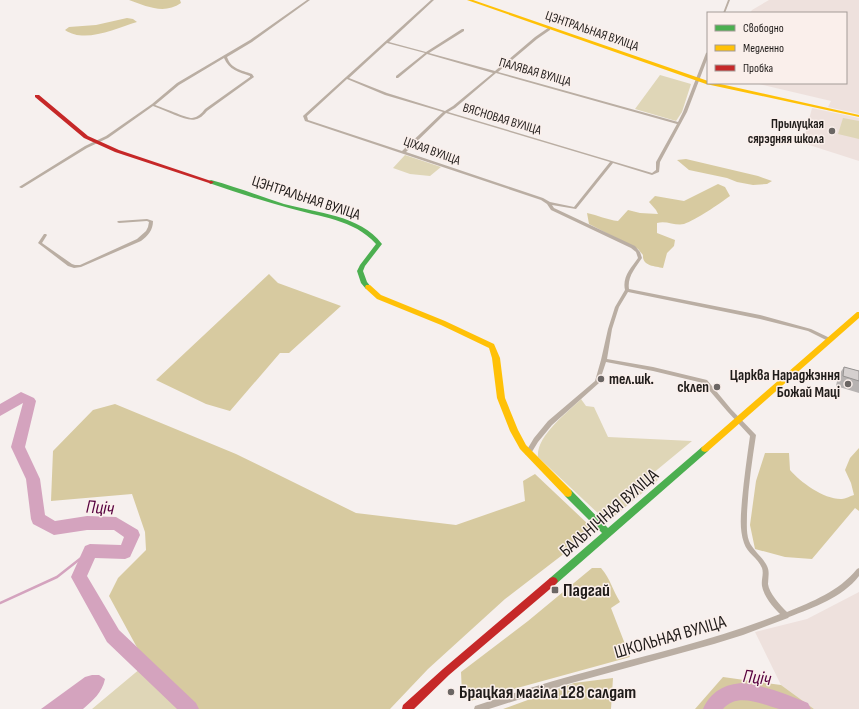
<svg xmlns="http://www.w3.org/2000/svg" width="859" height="709" font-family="'Sofia Sans Condensed',sans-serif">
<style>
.built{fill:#eee1dd}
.green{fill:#dfd6b7}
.forest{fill:#d7caa0}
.water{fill:#d4a3be}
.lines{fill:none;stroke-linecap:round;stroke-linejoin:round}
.stream{stroke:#d4a3be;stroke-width:2.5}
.river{fill:#d4a3be;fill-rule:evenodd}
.street{fill:#baaea3;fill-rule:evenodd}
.fast{fill:#4caf50;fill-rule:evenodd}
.slow{fill:#ffc107;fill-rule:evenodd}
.jam{fill:#c62828;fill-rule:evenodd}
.wall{fill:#b7b3b2}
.building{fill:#d5d0cf;stroke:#959291}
.poi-dot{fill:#6b6664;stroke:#faefeb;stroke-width:1.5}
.labels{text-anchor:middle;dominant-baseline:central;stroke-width:3;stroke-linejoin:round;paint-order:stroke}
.far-street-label{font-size:13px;fill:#201c1a;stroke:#faefeb}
.far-poi-label{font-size:13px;font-weight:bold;fill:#201c1a;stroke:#faefeb;text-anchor:end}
.street-label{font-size:15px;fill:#201c1a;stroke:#faefeb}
.poi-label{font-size:15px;font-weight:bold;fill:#201c1a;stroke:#faefeb;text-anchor:end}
.near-street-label{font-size:18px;fill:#201c1a;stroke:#faefeb}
.near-poi-label{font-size:18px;font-weight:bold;fill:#201c1a;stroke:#faefeb;text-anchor:start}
.near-water-label{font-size:19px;font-style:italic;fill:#56013f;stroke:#faefeb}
</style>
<rect width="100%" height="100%" fill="#f6f0ee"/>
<path class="built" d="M769,0H859V114L828,107L831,101L755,83H846V13H750L752,10Z
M812,108L859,118V161L803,143Z
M859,592V709H814L781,685L755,632L807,619Z"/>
<path class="green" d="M660,75L691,84L682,112L676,121L635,109Z
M843,118L859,121V139L838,134Z
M405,155L441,167L430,176L410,174L393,168Z
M581,399L586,406L594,407L608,437L692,441L652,474L658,480L611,519L602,517L538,457C536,436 567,413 581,399Z
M141,668L184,709H92Z"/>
<path class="forest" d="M129,0H180L181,3C164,15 146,6 129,0Z
M127,18L133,19L137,22C116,28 85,44 65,30L69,27L96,25Z
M686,159L758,176L772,181L767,184L753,185L737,182L727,178L689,170L677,160Z
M718,184L725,187L730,196C719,204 696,220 684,224C675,226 666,220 657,223V233L675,240L674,246L667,253L663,268C655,266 642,266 643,255L638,249L589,224L587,213C598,215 607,220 618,221L628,210L640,213L658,214L656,210L649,202L655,196L684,201Z
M269,274L278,283L341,306L289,353H280L230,411L206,404L156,380Z
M115,404L236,454L356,513L456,525L525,501L523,481L535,474L589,525L587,536L505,599L428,669L390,709H197L140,653L109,596L118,578L146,550L145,532L132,494L51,501L53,451L93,410Z
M859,448V511L855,508L812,559L785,557L755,549L750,525L756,481L765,453H789L790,470C800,482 825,500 842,499C845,499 850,496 854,495L851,483L845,470L850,458Z
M592,568H601C611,580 612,589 620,602L611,608L630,657L470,701L462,695L461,672L528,621Z
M723,677L781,685L814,709H695Z
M613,678L611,709H503L574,683Z"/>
<path class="water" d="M92,675H99L105,679C102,693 93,700 83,709H41L85,677Z"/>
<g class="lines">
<path class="stream" d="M0,603L57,577L90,551"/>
<path class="river" d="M21,392L34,398L36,401L25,447L40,479L45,515L55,521L87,516L116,517L138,530L140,535L130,557L125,559L95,558L87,576L119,630L196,703L199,709H177L107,642L71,577L85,546L90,544L121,545L124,537L114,530H87L54,535L33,524L31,519L26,479L11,447L23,403L0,416V404Z
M743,683C766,686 787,694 808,703L811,709C801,709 789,709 779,709C761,704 737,692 723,709H703C711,691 725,684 743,683Z"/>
<path class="street" d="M307,0H310L252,42L227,57C231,69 241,70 252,74L254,77L207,111C197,124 188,120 175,115C168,112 161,109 153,106L108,138L87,148L22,188H21L19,187L85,146L106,136L152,104L177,83L250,40ZM224,58C229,70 239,72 250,76V77L205,109C201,114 198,117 192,118C186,118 162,107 155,105L179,85Z
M431,0H434L389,42L426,52L462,29H464V31L429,53L495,71L535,37L548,28H550V30L537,39L498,72L678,122L683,112L706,53L708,52V57L687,112L660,162L659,172L652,175L613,163L576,209L552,205L554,208L635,246L640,252L642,258C636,267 627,277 629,289L760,315L811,329L832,339V341L830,342L808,331L760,319L628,292L619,307L612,329L607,359L653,367L707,380L731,409L756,435C752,461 748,488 747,514C747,523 746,533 749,541C753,551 763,557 767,566C770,572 768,578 768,584C769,593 780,605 787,612C813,601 838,592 857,569L859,568V576C842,598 814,607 789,617L788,618L743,635L714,644L568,684L489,709H474L475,706L478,705C517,692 557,679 597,669C658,652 721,638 780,614C773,607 764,597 762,586C761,580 764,574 762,568C758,558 747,553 744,543C739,529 741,514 742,500C744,478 747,457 750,436L727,411L703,383L653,371L606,362L599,383L552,425L538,442L530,455H526L525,453L534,438L548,421L595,381L601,360L608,329L615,307L625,290C622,277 631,268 638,258L636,252L631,248L551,210L547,204L541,200L305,121L303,116L304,115ZM387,43L425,53L396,76V78H398L427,54L493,73L453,106L445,111L387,93L349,78ZM496,73L677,124L656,162V170L652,173L448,112L455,108ZM347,79L385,95L443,112L402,151L308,120L307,116ZM446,113L610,162L574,207L550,202L543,198L406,152Z
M728,0H730L725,13H723Z
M147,219L153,221C153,230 148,236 141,241L81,267L74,268L68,266L38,243L44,234H46L47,235L42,243L72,264L75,265H80L137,239L146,231L148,227L149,222L147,221L119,223L117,222L118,221Z"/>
<path class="fast" d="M211,180C236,187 260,196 284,204C317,213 360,215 382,244L365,266L363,271L367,282L371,287L370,289H366L361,283L357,271L360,265L376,244C354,219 319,217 289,208C262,201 236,192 209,183V181Z
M705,446L708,447L709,449L708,451L556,584L553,585L550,584L548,581L550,578L602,533L565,496L564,493L565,490L568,489L571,490L608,528L702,447Z"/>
<path class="slow" d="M467,0H473L708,81V83H716L859,115V117L706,84Z
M366,285H370L381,295L445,321L494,344L500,358L505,398L518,430L526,445L571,490L572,493L571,496L568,497L565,496L520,449L510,431L497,398L492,358L489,348L441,325L377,299L366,289L365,287Z
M857,312H859V318L708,451L705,452L702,451L701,449L702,447Z"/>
<path class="jam" d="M35,95H39L88,136L119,150L214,182L211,184L209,183L115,152L84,138L35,97Z
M553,577L556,578L558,581L556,584L449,675L414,709H402L403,705L443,669L550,578Z"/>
</g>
<path class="wall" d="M844,367L859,371V393L836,386L838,376Z"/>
<path class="building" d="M844,367L859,371V381L843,376Z"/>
<g class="poi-dot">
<circle cx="832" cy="131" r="4"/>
<circle cx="601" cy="379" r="4"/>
<circle cx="848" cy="384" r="4"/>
<circle cx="717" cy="387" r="4"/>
<rect x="551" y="586" width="8" height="8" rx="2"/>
<circle cx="451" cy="692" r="4"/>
</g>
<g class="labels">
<g class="far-street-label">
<text transform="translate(592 31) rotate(19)">ЦЭНТРАЛЬНАЯ ВУЛІЦА</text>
<text transform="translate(535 72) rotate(16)">ПАЛЯВАЯ ВУЛІЦА</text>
<text transform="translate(502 119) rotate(17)">ВЯСНОВАЯ ВУЛІЦА</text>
<text transform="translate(432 151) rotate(20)">ЦІХАЯ ВУЛІЦА</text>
</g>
<g class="far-poi-label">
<text x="824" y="124">Прылуцкая<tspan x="824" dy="15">сярэдняя школа</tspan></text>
</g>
<g class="street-label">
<text transform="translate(306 198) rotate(18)">ЦЭНТРАЛЬНАЯ ВУЛІЦА</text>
</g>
<g class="poi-label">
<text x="840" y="375">Царква Нараджэння<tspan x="840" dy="17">Божай Маці</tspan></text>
<text x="609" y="379" text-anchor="start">тел.шк.</text>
<text x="709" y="387">склеп</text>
</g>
<g class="near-street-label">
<text transform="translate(609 513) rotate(-41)">БАЛЬНІЧНАЯ ВУЛІЦА</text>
<text transform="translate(670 637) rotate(-16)">ШКОЛЬНАЯ ВУЛІЦА</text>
</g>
<g class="near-poi-label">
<text x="563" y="590">Падгай</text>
<text x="459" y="692">Брацкая магіла 128 салдат</text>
</g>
<g class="near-water-label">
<text transform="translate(100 508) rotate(4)">Пціч</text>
<text transform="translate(757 678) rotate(7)">Пціч</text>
</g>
</g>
<rect x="707" y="12" width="140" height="72" fill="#faefeb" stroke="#a39b97"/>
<rect x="715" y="25" width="20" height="6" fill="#4caf50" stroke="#a39b97"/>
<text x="743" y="32" font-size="12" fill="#201c1a">Свободно</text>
<rect x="715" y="45" width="20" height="6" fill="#ffc107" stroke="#a39b97"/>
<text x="743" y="52" font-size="12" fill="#201c1a">Медленно</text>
<rect x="715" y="65" width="20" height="6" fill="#c62828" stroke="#a39b97"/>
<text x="743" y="72" font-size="12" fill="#201c1a">Пробка</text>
</svg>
